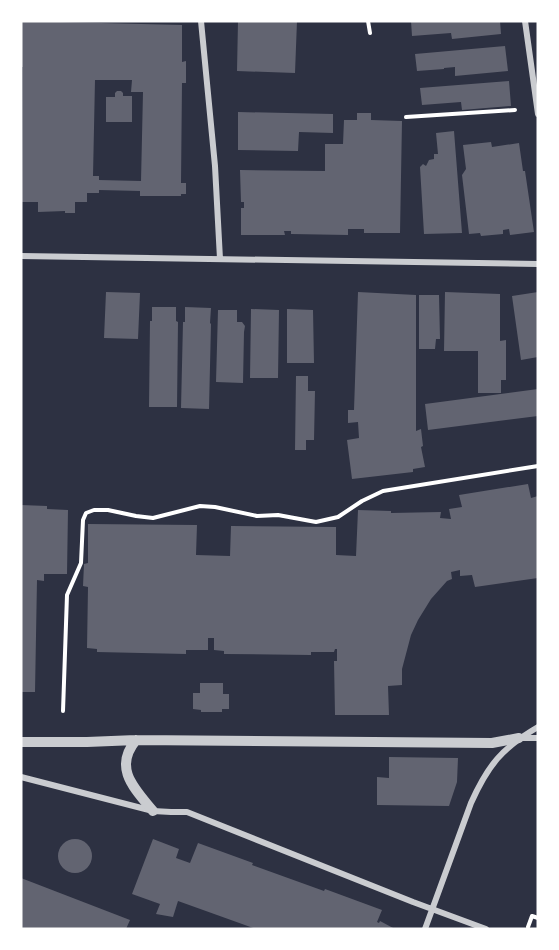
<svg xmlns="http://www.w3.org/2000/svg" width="559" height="950" font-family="'PT Sans Narrow',sans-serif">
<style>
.building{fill:#626471;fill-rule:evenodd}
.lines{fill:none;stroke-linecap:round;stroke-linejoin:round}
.path{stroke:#fff;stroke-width:4}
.minor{stroke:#caccd0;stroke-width:6}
.tertiary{stroke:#caccd0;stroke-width:10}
</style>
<rect width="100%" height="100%" fill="#2d3142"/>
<path class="building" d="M21,21L182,25V62L186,61V83H182L181,183H186V194H181V196H140V191L99,190V193H87V202H75V213H65V211L38,212V202H22L23,67H21ZM95,80H132L131,92H143L141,181L99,180V176H93Z
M238,21H297L295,73L237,71Z
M411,21H500L501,34L452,39L451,33L412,36Z
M505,46L508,71L455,76V67L444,68V69L417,71L415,54Z
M509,81L511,106L462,110L461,102L422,105L420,88Z
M117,91H121L123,93V96H132V122H106V97H115V93Z
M238,112L333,114V133L299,132L298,151L238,150Z
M357,113H371V120L402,121L400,233H364V229H348V235L291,234V231H284L285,235H241V208H244V202H241L240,170L325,171V144H343L344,120H357Z
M454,131L462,233L424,234L420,167L423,164L426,166L429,160L434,159V154H438L436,133Z
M491,142L492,147L519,143L523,171H525L534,232L510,235L509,229L503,230V234L481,236L480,233L469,234L462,175L466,169L463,145Z
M106,292L140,293L138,339L104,338Z
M358,292L416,295V431L421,429L423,446L421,447L425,467L413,469V472L352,479L347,440L359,438L358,422L348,423V410H354Z
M445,292L500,294V341L506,340V380H501V393H478V351H444Z
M538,292V357L521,360L512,296Z
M419,295H439L440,339H436L435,349H419Z
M152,307H176V321L178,322L177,407H149L150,321H152Z
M185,307L211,308L210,323L211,324L209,409L181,408L183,322H185Z
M251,309L279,310L278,378H250Z
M287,309L313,310L314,363H287Z
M218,310H237V322H242L245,326L244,332L243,383L216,382Z
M296,376H308V391H315L314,440H306V450H295Z
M538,389V416L428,430L425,404Z
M528,484L531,498L538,496V578L475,587L472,575L460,576V570L451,572L452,579L447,581L431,599L418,620L411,635L402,669V685L388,686L389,715H335L334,661H337V649H335L334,652H311V655L224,654V651L214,650V638H208V650H186V654L97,652V649L87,648L88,587L83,586L84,564L88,563V524L197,525L196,555L230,556L231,526L336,527V555L356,556L358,510L391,511V513L441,512L440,518L451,519L449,509L462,507L459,495Z
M21,505L47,506V509L68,510L67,574H44V581L37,580L35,692H21Z
M200,683H223V694H229V709H222V712H201V710L193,709V693H200Z
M389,757L458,758L457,782L449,806L377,805V777L389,778Z
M58 856a17 17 0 1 1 34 0a17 17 0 1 1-34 0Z
M153,839L179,849L176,858L190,863L198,843L253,863L252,865L324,891L325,889L382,910L377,922L379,923L380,921L395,929H256L178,901L173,917L156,914L160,904L132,894Z
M21,878L130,920L126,929H21Z"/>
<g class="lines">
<path class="path" d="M368,21L370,33
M406,117L515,110
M63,711L67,595L81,563L83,520L86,513L94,510H108L136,516L153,518L200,506L215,507L257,516L278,515L316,522L338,517L362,501L383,491L538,466
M528,927L532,916L538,918"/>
<path class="minor" d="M201,21L215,166L220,259
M525,21L538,114
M21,256L538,264
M520,738H538
M21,777L153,811L171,812H187L413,902L486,929
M425,929L471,803C488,765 502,748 538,727"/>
<path class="tertiary" d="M136,740C113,768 134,788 153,811
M21,742H87L136,740L492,743L519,738"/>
</g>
<rect width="559" height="950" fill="none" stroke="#ffffff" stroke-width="45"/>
</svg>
